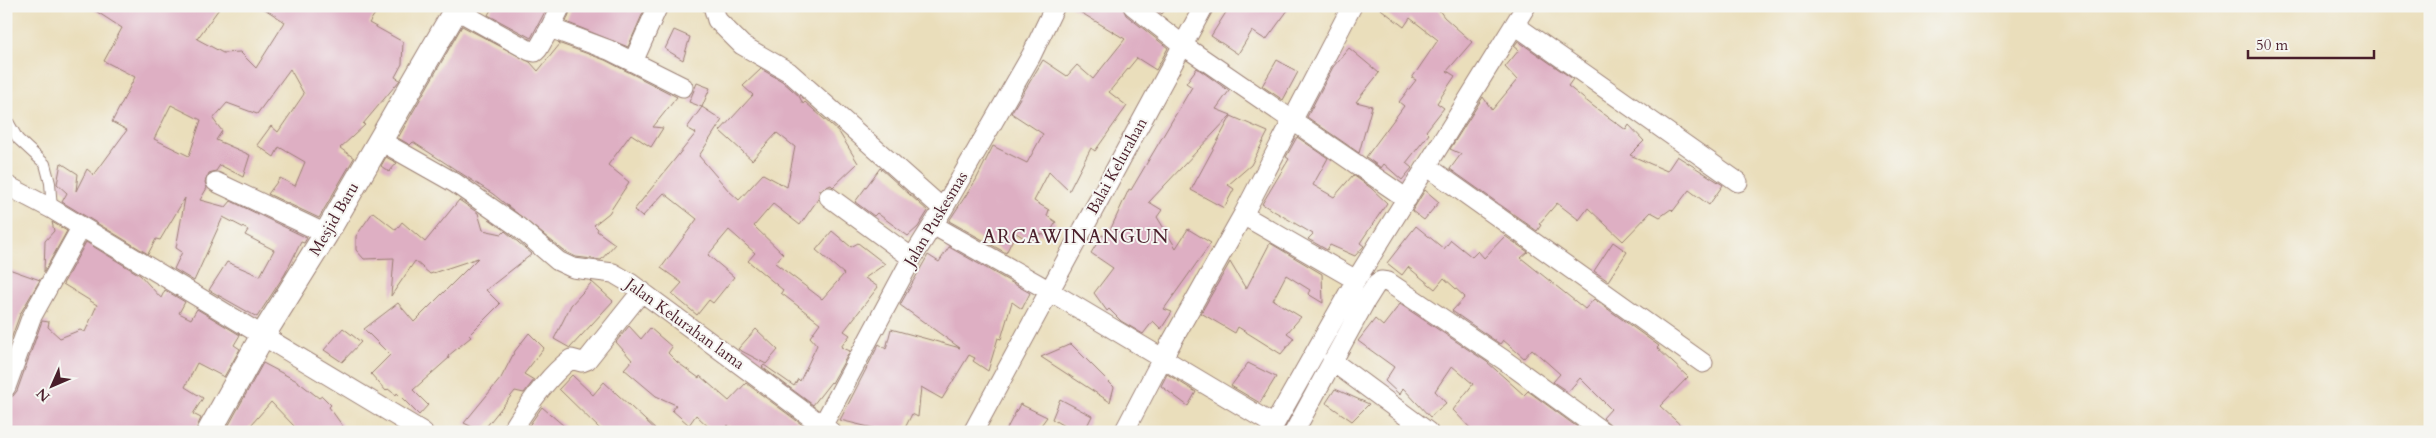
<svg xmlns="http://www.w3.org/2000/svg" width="2436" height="438" font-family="Cardo,serif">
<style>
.building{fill:#deafc3;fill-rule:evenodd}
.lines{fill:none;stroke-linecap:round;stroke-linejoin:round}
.service-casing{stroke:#9a7e73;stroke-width:12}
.minor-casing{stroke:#9a7e73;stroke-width:21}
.tertiary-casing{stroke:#9a7e73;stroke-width:26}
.service{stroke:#fff;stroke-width:10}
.minor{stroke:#fff;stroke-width:19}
.tertiary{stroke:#fff;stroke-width:24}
.labels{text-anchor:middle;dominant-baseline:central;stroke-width:4;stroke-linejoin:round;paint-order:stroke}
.street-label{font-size:16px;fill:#4a1f2b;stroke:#f6f6f2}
.quarter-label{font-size:19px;letter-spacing:1px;fill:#4a1f2b;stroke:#f6f6f2}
</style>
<rect width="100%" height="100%" fill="#f6f6f2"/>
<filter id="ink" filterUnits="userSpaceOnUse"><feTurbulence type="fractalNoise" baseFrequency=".02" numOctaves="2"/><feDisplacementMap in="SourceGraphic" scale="10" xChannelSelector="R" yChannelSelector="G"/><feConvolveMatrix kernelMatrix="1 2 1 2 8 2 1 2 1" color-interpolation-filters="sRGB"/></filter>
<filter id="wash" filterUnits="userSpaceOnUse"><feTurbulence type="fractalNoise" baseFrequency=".0096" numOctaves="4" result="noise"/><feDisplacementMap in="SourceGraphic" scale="20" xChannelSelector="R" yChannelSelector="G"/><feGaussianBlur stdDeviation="1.12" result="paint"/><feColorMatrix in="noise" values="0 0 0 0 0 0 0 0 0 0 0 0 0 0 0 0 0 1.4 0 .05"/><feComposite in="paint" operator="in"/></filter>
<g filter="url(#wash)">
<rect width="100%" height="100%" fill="#eadebb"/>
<g id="blocks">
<path class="building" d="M88,6H221L197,39L223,53L240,52L256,68L285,22L260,6H380L369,23L403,42L402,64L395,77L400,80L363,124L365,125L340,148L354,158L319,218L268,194L280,178L295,186L305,162L279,147L274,157L257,145L271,126L278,132L304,94L290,69L257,114L227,103L213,119L222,131L216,140L250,155L243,177L220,165L216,171L209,173L205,182L207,188L200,200L226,207L231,201L307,238L304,243L301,242L285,274L257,317L209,290L227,262L260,276L274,250L245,235L248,230L223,217L194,281L174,269L182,252L176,248L185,198L160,240L156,239L148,254L62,202L67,193L57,184L61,163L78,174L76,191L87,169L94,175L127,130L112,122L135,77L104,61L122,28ZM171,105L201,120L189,156L154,139Z
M493,6H548L531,38L488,15Z
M572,6H646L628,47L566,22Z
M1070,6H1122L1126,15L1168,48L1156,70L1137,58L1109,92L1127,106L1095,151L1091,148L1069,191L1049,172L1034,201L1049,210L1047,216L1056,222L1048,236L1036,233L1031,242L1016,233L1006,253L949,221L976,180L993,146L1027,163L1043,134L1011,113L1043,60L1067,76L1077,65L1093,79L1125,39Z
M1152,6H1168L1162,14Z
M1230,6H1291L1266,40L1252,31L1238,54L1211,36Z
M1377,6H1436L1444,17L1472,42L1447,71L1455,76L1437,103L1444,108L1426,131L1429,134L1406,163L1412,168L1402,180L1384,164L1381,168L1366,157L1404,106L1399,102L1416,80L1412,78L1438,40L1410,18L1404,27Z
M462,26L530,62L538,71L560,44L558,43L605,60L677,97L653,127L663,128L651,147L631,134L608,165L629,182L609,213L594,225L598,229L597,231L615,244L601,260L576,257L564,251L493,194L413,142L410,145L398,138Z
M674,30L690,37L683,60L665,49Z
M1518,41L1573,79L1568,86L1593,106L1626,130L1629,125L1644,141L1630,155L1667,171L1677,156L1723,185L1709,205L1689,190L1673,211L1671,209L1660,217L1651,212L1623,241L1588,208L1579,220L1557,203L1539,224L1541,225L1537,231L1450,169L1461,154L1450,149L1483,97L1492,110L1517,80L1505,67L1519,50L1514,46Z
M1349,48L1379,73L1356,102L1372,106L1359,153L1307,117L1333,67Z
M1277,60L1298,72L1283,100L1262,86Z
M1197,68L1229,91L1216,109L1231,115L1149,202L1162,210L1157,217L1176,248L1188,229L1211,243L1164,309L1172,312L1161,329L1153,321L1143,334L1121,321L1109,309L1107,311L1094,293L1113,268L1091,253L1102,235L1107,237L1129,189L1131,190L1192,87L1186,83Z
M761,69L782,81L799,96L803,104L805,102L839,132L858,163L833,187L831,185L820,190L818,199L800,225L773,204L754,226L783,254L775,263L822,299L844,274L816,250L832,231L851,247L858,243L885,264L865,278L878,287L844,331L850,335L841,347L850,351L832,383L831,382L813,405L762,367L764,365L794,386L798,379L800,381L817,345L810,337L820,323L781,293L783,290L748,261L755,253L729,230L708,255L734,277L713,303L709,300L697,315L672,294L682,283L661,268L697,219L664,193L642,217L634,210L696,133L687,128L702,107L722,120L699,156L729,191L739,200L763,174L787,187L795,147L777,133L752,160L720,131L753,95L743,86Z
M697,83L710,88L702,107L689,102Z
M1231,116L1268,132L1251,165L1228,185L1234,189L1224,208L1191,190Z
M1297,137L1328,158L1313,185L1334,197L1353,175L1371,188L1387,203L1360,243L1364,246L1355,256L1330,245L1327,250L1308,239L1313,234L1262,204L1289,159L1286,157Z
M386,157L397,163L389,172L381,166Z
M880,168L928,211L918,227L908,236L877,213L874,216L855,202Z
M1425,190L1439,202L1424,220L1412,211Z
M459,200L478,213L483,230L502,234L505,231L532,254L486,290L500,304L469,335L471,337L448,356L449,358L413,390L428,405L419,415L397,393L396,395L388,389L386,391L371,374L390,355L364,329L398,303L414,322L478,258L430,274L415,261L391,296L394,258L364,259L356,250V236L373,212L396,230L402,222L425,242Z
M52,222L67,231L44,272L45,241L54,231Z
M1416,226L1444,249L1451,240L1472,257L1478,251L1484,258L1505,236L1528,252L1521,258L1585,309L1594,299L1659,346L1657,348L1688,377L1660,406L1688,432H1614L1613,427L1603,418L1611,409L1580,378L1568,392L1553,382L1560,374L1532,349L1524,358L1503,340L1500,344L1452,311L1465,297L1444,278L1435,289L1408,267L1402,275L1387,263Z
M86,242L140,275L161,298L165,290L185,302L179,313L191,319L197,309L240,335L234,345L240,349L224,377L197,363L185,387L203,398L193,414L201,418L195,432H6V398L13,396L17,391L42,321L49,322L48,327L60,338L80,330L85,332L97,305L63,284Z
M1613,242L1627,252L1608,281L1594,271Z
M1270,243L1322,274L1323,303L1308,294L1310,290L1286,275L1273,300L1301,317L1287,333L1294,338L1281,354L1238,327L1235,333L1201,313L1230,262L1246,289Z
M949,247L1030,293L1022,309L1012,302L1001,339L998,338L988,371L973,361L975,358L969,355L942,399L921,387L918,417L912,414L903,432H876L877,429L840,420L879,344L886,349L891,329L960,348L900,305L928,255L939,262Z
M6,268L40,280L20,314L6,353Z
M592,282L613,301L570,348L554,339L571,305Z
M1400,304L1487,362L1524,395L1528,391L1584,432H1474L1453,410L1473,384L1452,366L1435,391L1446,403L1430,417L1403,388L1400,395L1385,381L1394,367L1358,341L1375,319L1383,326Z
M629,326L641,339L650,328L672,347L668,353L677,362L699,378L700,376L729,401L746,383L808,429V432H734L728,425L723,432H714L696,415L689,425L672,410L676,405L656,396L624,369L632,360L616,342Z
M343,328L361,342L342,362L324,350Z
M756,329L778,350L766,364L738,349Z
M529,333L544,348L524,374L534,380L524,393L515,391L482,432L464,423L501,378L515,351Z
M1071,344L1114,387L1110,402L1041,357Z
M263,363L297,381L319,398L322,396L331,405L329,407L347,432H295L294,426L271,402L245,432H225Z
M1248,363L1276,377L1260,403L1231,386Z
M1167,374L1196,392L1188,406L1161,386Z
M572,375L593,395L604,382L658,432H603L559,389Z
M1335,389L1369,404L1352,421L1326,403Z
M1060,399L1092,416L1084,432H1074L1052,419Z
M1020,404L1047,417L1036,432H1005Z
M542,407L571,432H534L528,427Z"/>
</g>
</g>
<g filter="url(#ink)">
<use href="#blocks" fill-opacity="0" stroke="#9a7e73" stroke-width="1"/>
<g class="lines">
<defs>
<path id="service" d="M6,118L18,139L45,164L50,183L52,209"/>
<path id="minor" d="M713,6L717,20L742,45L789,72L943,209
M1133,6L1184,46L1407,199
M455,9L530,51L535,52L538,49L550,28L609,50L683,87
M1515,25L1738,182
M550,28L561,6
M633,62L658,6
M379,140L455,183L517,226L558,261L573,268L613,273L630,283L831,432
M1428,167L1703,363
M216,182L326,234
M6,185L52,209L423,432
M829,197L912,258
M1243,215L1356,280
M933,225L1048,290L1274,425
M1332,361L1428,432
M6,387L31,318L81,228
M511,432C526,408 549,375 571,359L582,362L587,360L642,291
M819,432L912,258L943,209L1031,56L1055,6
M973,432L1204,6
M1124,432L1163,357L1243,215L1352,6
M1270,432L1356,280L1526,6
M1294,432L1365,302L1377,283L1381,281L1388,282L1504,360L1603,432"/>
<path id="tertiary" d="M209,432L263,335L326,234L458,6"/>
</defs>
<use href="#service" class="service-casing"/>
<use href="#minor" class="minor-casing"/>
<use href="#tertiary" class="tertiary-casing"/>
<use href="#service" class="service"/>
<use href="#minor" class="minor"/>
<use href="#tertiary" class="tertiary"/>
</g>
</g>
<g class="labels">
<g class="street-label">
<text transform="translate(1117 166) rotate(-61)">Balai Kelurahan</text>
<text transform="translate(334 219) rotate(-60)">Mesjid Baru</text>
<text transform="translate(936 219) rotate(-59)">Jalan Puskesmas</text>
<text transform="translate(685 324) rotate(36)">Jalan Kelurahan lama</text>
</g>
<g class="quarter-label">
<text x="1076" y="237">ARCAWINANGUN</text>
</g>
</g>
<rect width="2436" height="438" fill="none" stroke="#f6f6f2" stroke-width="25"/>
<g transform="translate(52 386) rotate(225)" stroke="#f6f6f2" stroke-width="4" paint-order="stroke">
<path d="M0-4L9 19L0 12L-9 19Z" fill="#4a1f2b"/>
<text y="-8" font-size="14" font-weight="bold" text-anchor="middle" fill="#4a1f2b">N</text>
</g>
<path d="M2248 50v8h126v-8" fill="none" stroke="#4a1f2b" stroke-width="2.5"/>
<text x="2256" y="50" font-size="15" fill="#4a1f2b" stroke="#f6f6f2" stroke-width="4" paint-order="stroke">50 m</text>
</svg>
